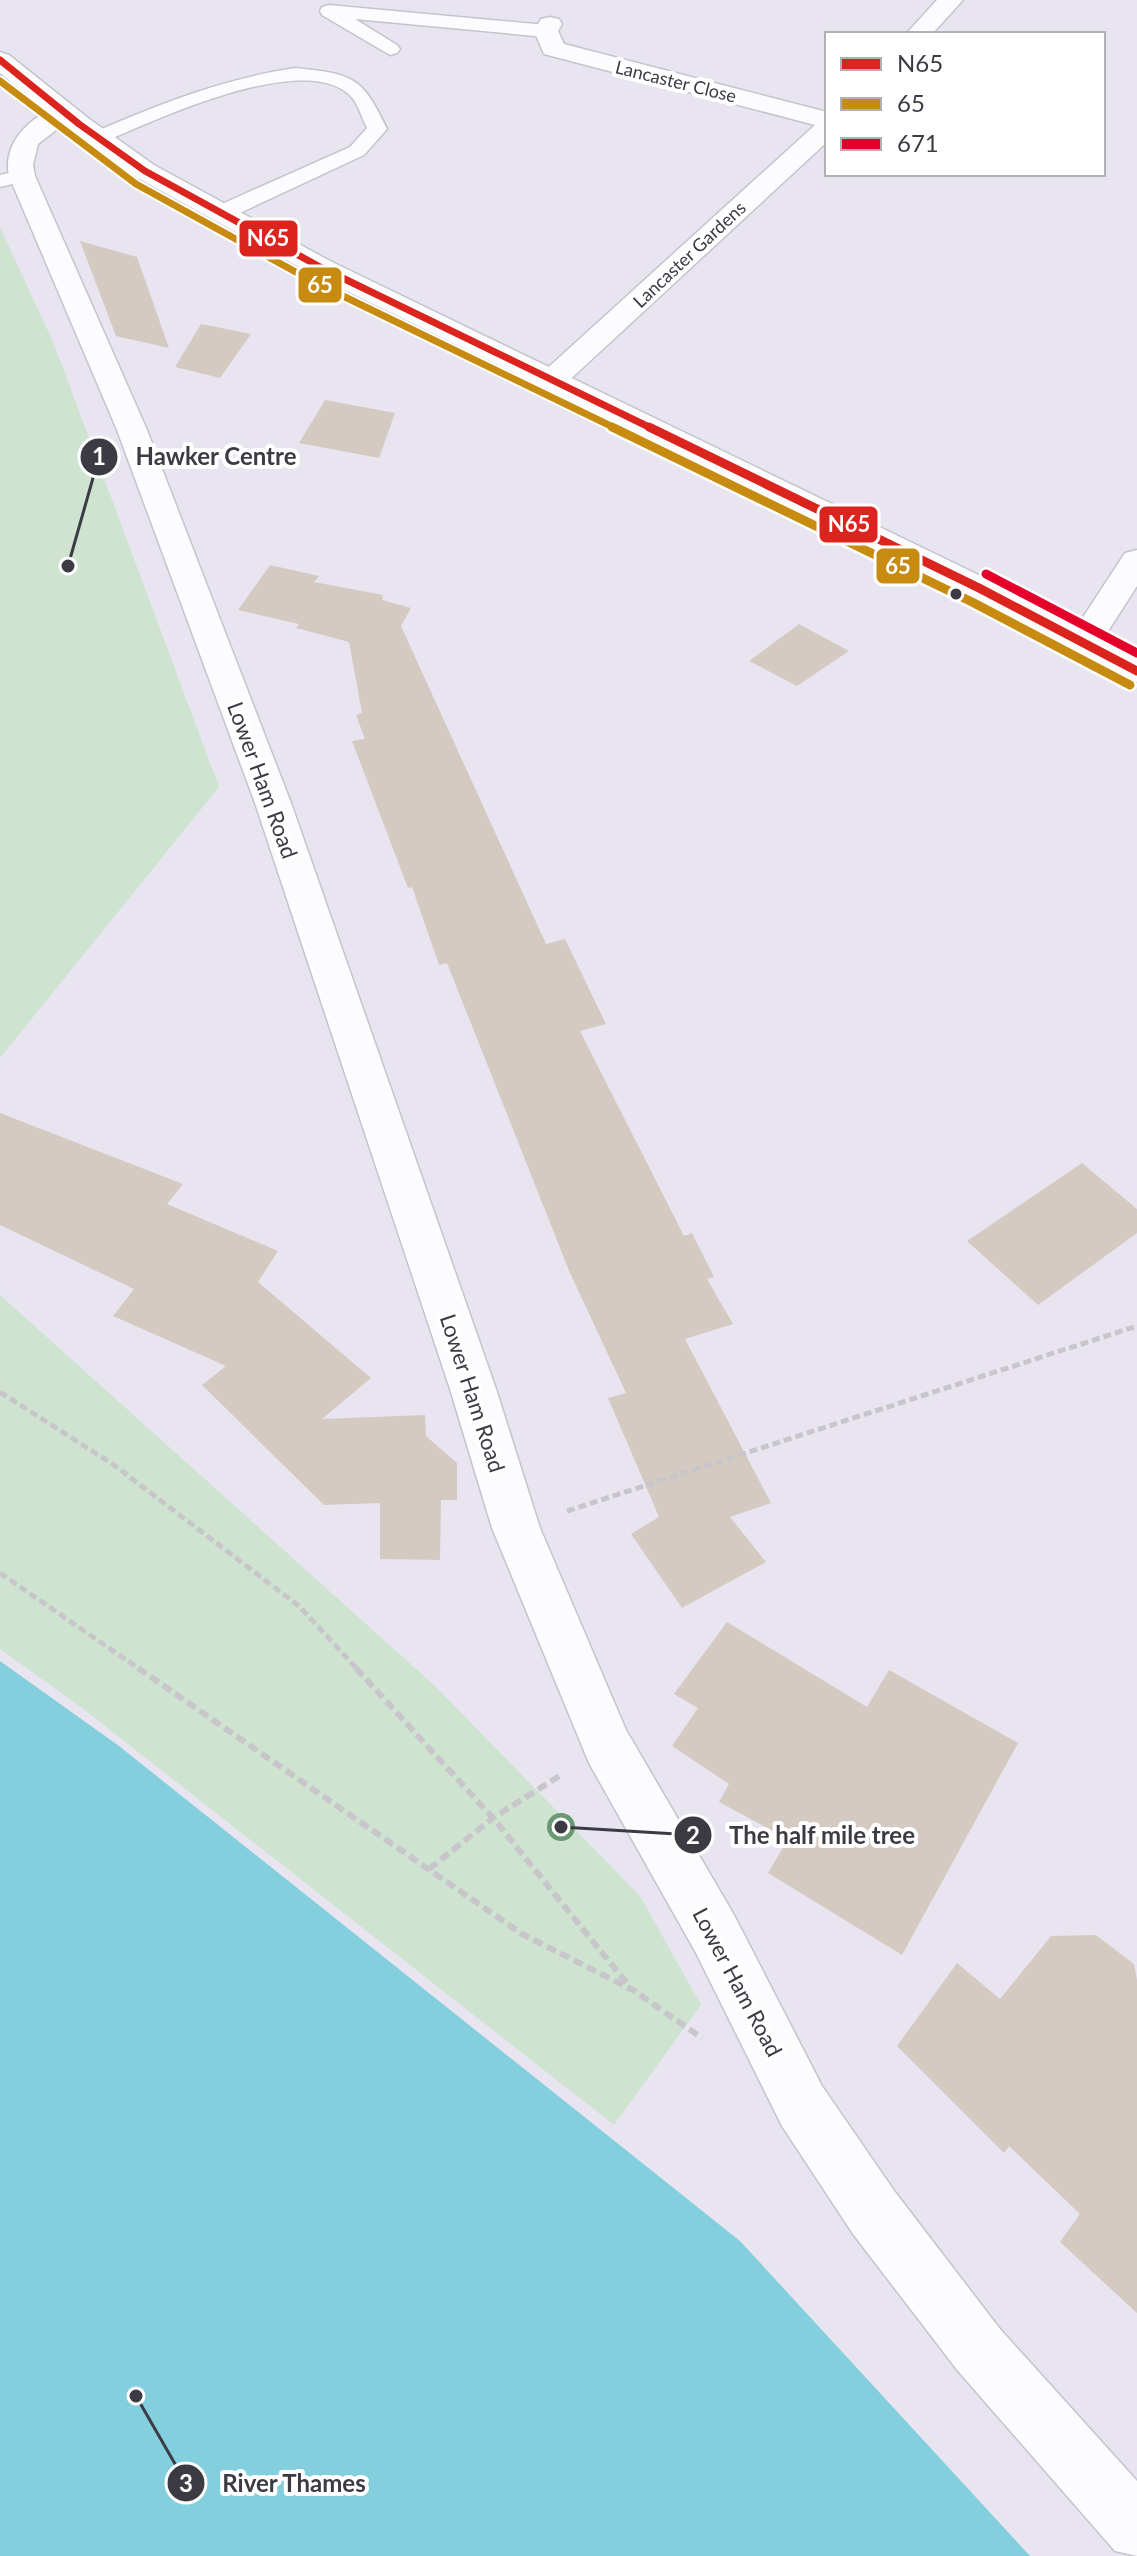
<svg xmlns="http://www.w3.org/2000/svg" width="1137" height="2556" font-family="Lato,sans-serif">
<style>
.green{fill:#cee4d0}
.water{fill:#83cfdd}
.building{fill:#d4cac2}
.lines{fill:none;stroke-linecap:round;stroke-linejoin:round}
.service-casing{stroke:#c5c3cc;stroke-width:3}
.minor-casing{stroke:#c5c3cc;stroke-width:3}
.primary-casing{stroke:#c5c3cc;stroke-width:3}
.path-far1{stroke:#c8c6cb;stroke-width:5;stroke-dasharray:8 4;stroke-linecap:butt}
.path{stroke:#c8c6cb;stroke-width:6;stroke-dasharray:10 5;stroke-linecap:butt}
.service{fill:#fcfbfd;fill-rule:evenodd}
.minor{fill:#fcfbfd;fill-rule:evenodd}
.primary{fill:#fcfbfd;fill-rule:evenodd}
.bus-1-far1-casing{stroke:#fff;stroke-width:11}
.bus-1-casing{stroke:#fff;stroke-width:14}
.bus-2-far1-casing{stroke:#fff;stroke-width:11}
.bus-2-casing{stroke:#fff;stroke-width:14}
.bus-3-casing{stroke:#fff;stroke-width:14}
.bus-1-far1{stroke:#dc241f;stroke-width:7}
.bus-1{stroke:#dc241f;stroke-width:9}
.bus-2-far1{stroke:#c88b11;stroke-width:7}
.bus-2{stroke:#c88b11;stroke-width:9}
.bus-3{stroke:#e4002b;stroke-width:9}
.tree{fill:#6a9872}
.bus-dot{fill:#3c3a43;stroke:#fff;stroke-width:3}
.labels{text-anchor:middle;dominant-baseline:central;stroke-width:8;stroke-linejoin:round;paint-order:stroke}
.far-street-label{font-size:18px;fill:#3c3a43;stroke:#fff}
.street-label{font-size:22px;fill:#3c3a43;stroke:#fff}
.leader{fill:none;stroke:#3c3a43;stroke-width:3}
.callout-dot{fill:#3c3a43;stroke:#fff;stroke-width:3}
.mark-label{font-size:24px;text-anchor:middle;font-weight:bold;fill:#fff}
.callout-label{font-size:24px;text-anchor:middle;font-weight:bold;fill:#3c3a43;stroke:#fff;stroke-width:8;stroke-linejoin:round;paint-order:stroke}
.line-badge{stroke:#fff;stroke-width:3}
.badge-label{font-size:22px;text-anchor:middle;font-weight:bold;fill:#fff}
</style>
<rect width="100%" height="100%" fill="#e8e5f1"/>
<path class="green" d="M0,227L54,344L219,787L0,1058Z
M0,1295L435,1686L640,1896L701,2005L614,2125L82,1708L0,1649Z"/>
<path class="water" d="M0,1661L119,1746L740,2241L1030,2556H0Z"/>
<path class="building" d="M80,241L137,257L169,348L116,336Z
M201,324L251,334L220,378L175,367Z
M325,400L395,413L379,458L299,443Z
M270,565L319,576L314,582L383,595L382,600L411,608L401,626L546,944L565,939L606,1024L580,1031L684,1236L692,1233L714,1277L707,1279L733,1324L685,1339L771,1503L730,1517L766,1562L682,1608L631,1534L659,1517L608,1398L626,1393L570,1273L447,963L439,965L412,887L408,888L352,741L365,739L356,715L362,713L349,642L296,628L299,624L238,610Z
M799,624L849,651L797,686L749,661Z
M0,1113L183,1184L167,1204L278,1251L258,1282L371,1378L322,1419L425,1415L426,1436L457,1463V1500H441L440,1560L380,1559V1503L324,1505L202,1385L226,1366L113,1316L134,1289L0,1225Z
M1082,1163L1137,1209V1233L1038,1305L967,1241Z
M727,1622L867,1707L889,1670L1018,1743L902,1955L768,1873L788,1839L719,1802L729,1784L672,1746L698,1708L674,1694Z
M1096,1935L1134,1964L1137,1980V2313L1060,2242L1080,2214L1009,2146L1004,2153L897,2046L957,1963L1000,1999L1051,1936Z"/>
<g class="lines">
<defs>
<path id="service" d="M329,5L546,25L556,31L546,37L355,19L397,45L400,49L397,53L390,55L322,15L320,11L322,7Z
M295,68C353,74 362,76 387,129L364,155L229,218L221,219L210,213L213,208L350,147L367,128C363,120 359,108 354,100C313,45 153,121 104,142L97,144L87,138L90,134C157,105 222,79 295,68Z
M22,170L29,172L32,176L29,180L0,187V175Z"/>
<path id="minor" d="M937,0H963L932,34H906Z
M550,17L559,19L562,24L558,31L564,44L827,112V142L563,386L552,389L541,386L537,380L541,374L815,125L544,54L534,31L541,19Z
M65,105L74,107L78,113L38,144L33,165L35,176L147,430L291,803L496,1389L540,1528L626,1730L734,1915L822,2086L895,2192L1000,2329L1137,2481V2556L1115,2551L958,2371L853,2234L782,2126L696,1953L589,1763L492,1528L450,1389L255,803L117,430L9,176C2,141 33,113 65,105Z
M1137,550V586L1096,650L1084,653L1072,650L1067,642L1072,634L1125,553Z"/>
<path id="primary" d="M0,52L9,55L88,118L154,165L330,261L991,581L1137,657V682L1125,679L967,595L310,273L136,177L70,130L0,73Z"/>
</defs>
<use href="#service" class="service-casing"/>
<use href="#minor" class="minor-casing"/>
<use href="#primary" class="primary-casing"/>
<path class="path-far1" d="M0,1392L114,1465L299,1606L358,1670
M567,1511L1137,1326
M0,1573L141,1670"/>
<path class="path" d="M138,1668L522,1934L633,1990L702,2038
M356,1668L493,1818L629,1986
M429,1869L493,1818L561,1775"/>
<use href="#service" class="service"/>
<use href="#minor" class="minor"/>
<use href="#primary" class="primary"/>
<defs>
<path id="bus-1-far1" d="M0,60L79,124L145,171L320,267L653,429"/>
<path id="bus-1" d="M649,427L979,588L1137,671"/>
<path id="bus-2-far1" d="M0,81L136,184L312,281L617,429"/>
<path id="bus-2" d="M612,427L972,602L1130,685"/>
<path id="bus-3" d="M986,574L1137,653"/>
</defs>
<use href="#bus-1-far1" class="bus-1-far1-casing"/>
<use href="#bus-1" class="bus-1-casing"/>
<use href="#bus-2-far1" class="bus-2-far1-casing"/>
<use href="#bus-2" class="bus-2-casing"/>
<use href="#bus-3" class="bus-3-casing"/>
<use href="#bus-1-far1" class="bus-1-far1"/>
<use href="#bus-1" class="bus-1"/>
<use href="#bus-2-far1" class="bus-2-far1"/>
<use href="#bus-2" class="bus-2"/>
<use href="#bus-3" class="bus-3"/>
</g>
<circle class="tree" cx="561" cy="1827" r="14"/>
<circle class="bus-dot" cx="956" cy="594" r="7"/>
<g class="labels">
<g class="far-street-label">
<text transform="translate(676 81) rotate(14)">Lancaster Close</text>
<text transform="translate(689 254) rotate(-43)">Lancaster Gardens</text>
</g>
<g class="street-label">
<text transform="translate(263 780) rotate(70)">Lower Ham Road</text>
<text transform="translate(473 1393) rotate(72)">Lower Ham Road</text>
<text transform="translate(738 1982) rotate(62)">Lower Ham Road</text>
</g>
</g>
<path class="leader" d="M68 566L99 457M561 1827L693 1835M136 2396L186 2483"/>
<g class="callout-dot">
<circle cx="68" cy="566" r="8"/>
<circle cx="561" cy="1827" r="8"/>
<circle cx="136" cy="2396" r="8"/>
<circle cx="99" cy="457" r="20"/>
<circle cx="693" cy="1835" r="20"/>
<circle cx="186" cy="2483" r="20"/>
</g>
<g class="mark-label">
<text x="99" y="465">1</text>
<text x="693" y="1844">2</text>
<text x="186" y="2492">3</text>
</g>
<g class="callout-label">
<text x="216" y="465">Hawker Centre</text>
<text x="822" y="1844">The half mile tree</text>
<text x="294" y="2492">River Thames</text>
</g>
<g class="line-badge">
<rect x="238" y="219" width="61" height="39" rx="8" fill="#dc241f"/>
<rect x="297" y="266" width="46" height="38" rx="8" fill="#c88b11"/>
<rect x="818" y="505" width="61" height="39" rx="8" fill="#dc241f"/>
<rect x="875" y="547" width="46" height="38" rx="8" fill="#c88b11"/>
</g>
<g class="badge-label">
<text x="268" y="246">N65</text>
<text x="320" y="293">65</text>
<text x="849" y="532">N65</text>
<text x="898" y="574">65</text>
</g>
<rect x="825" y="32" width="280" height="144" fill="#ffffff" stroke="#b1b0b4" stroke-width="2"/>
<rect x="841" y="58" width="40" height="12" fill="#dc241f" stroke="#b1b0b4" stroke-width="2"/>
<text x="897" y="72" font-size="24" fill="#3c3a43">N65</text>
<rect x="841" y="98" width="40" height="12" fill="#c88b11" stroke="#b1b0b4" stroke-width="2"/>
<text x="897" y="112" font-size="24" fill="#3c3a43">65</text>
<rect x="841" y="138" width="40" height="12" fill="#e4002b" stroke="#b1b0b4" stroke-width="2"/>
<text x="897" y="152" font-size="24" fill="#3c3a43">671</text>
</svg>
